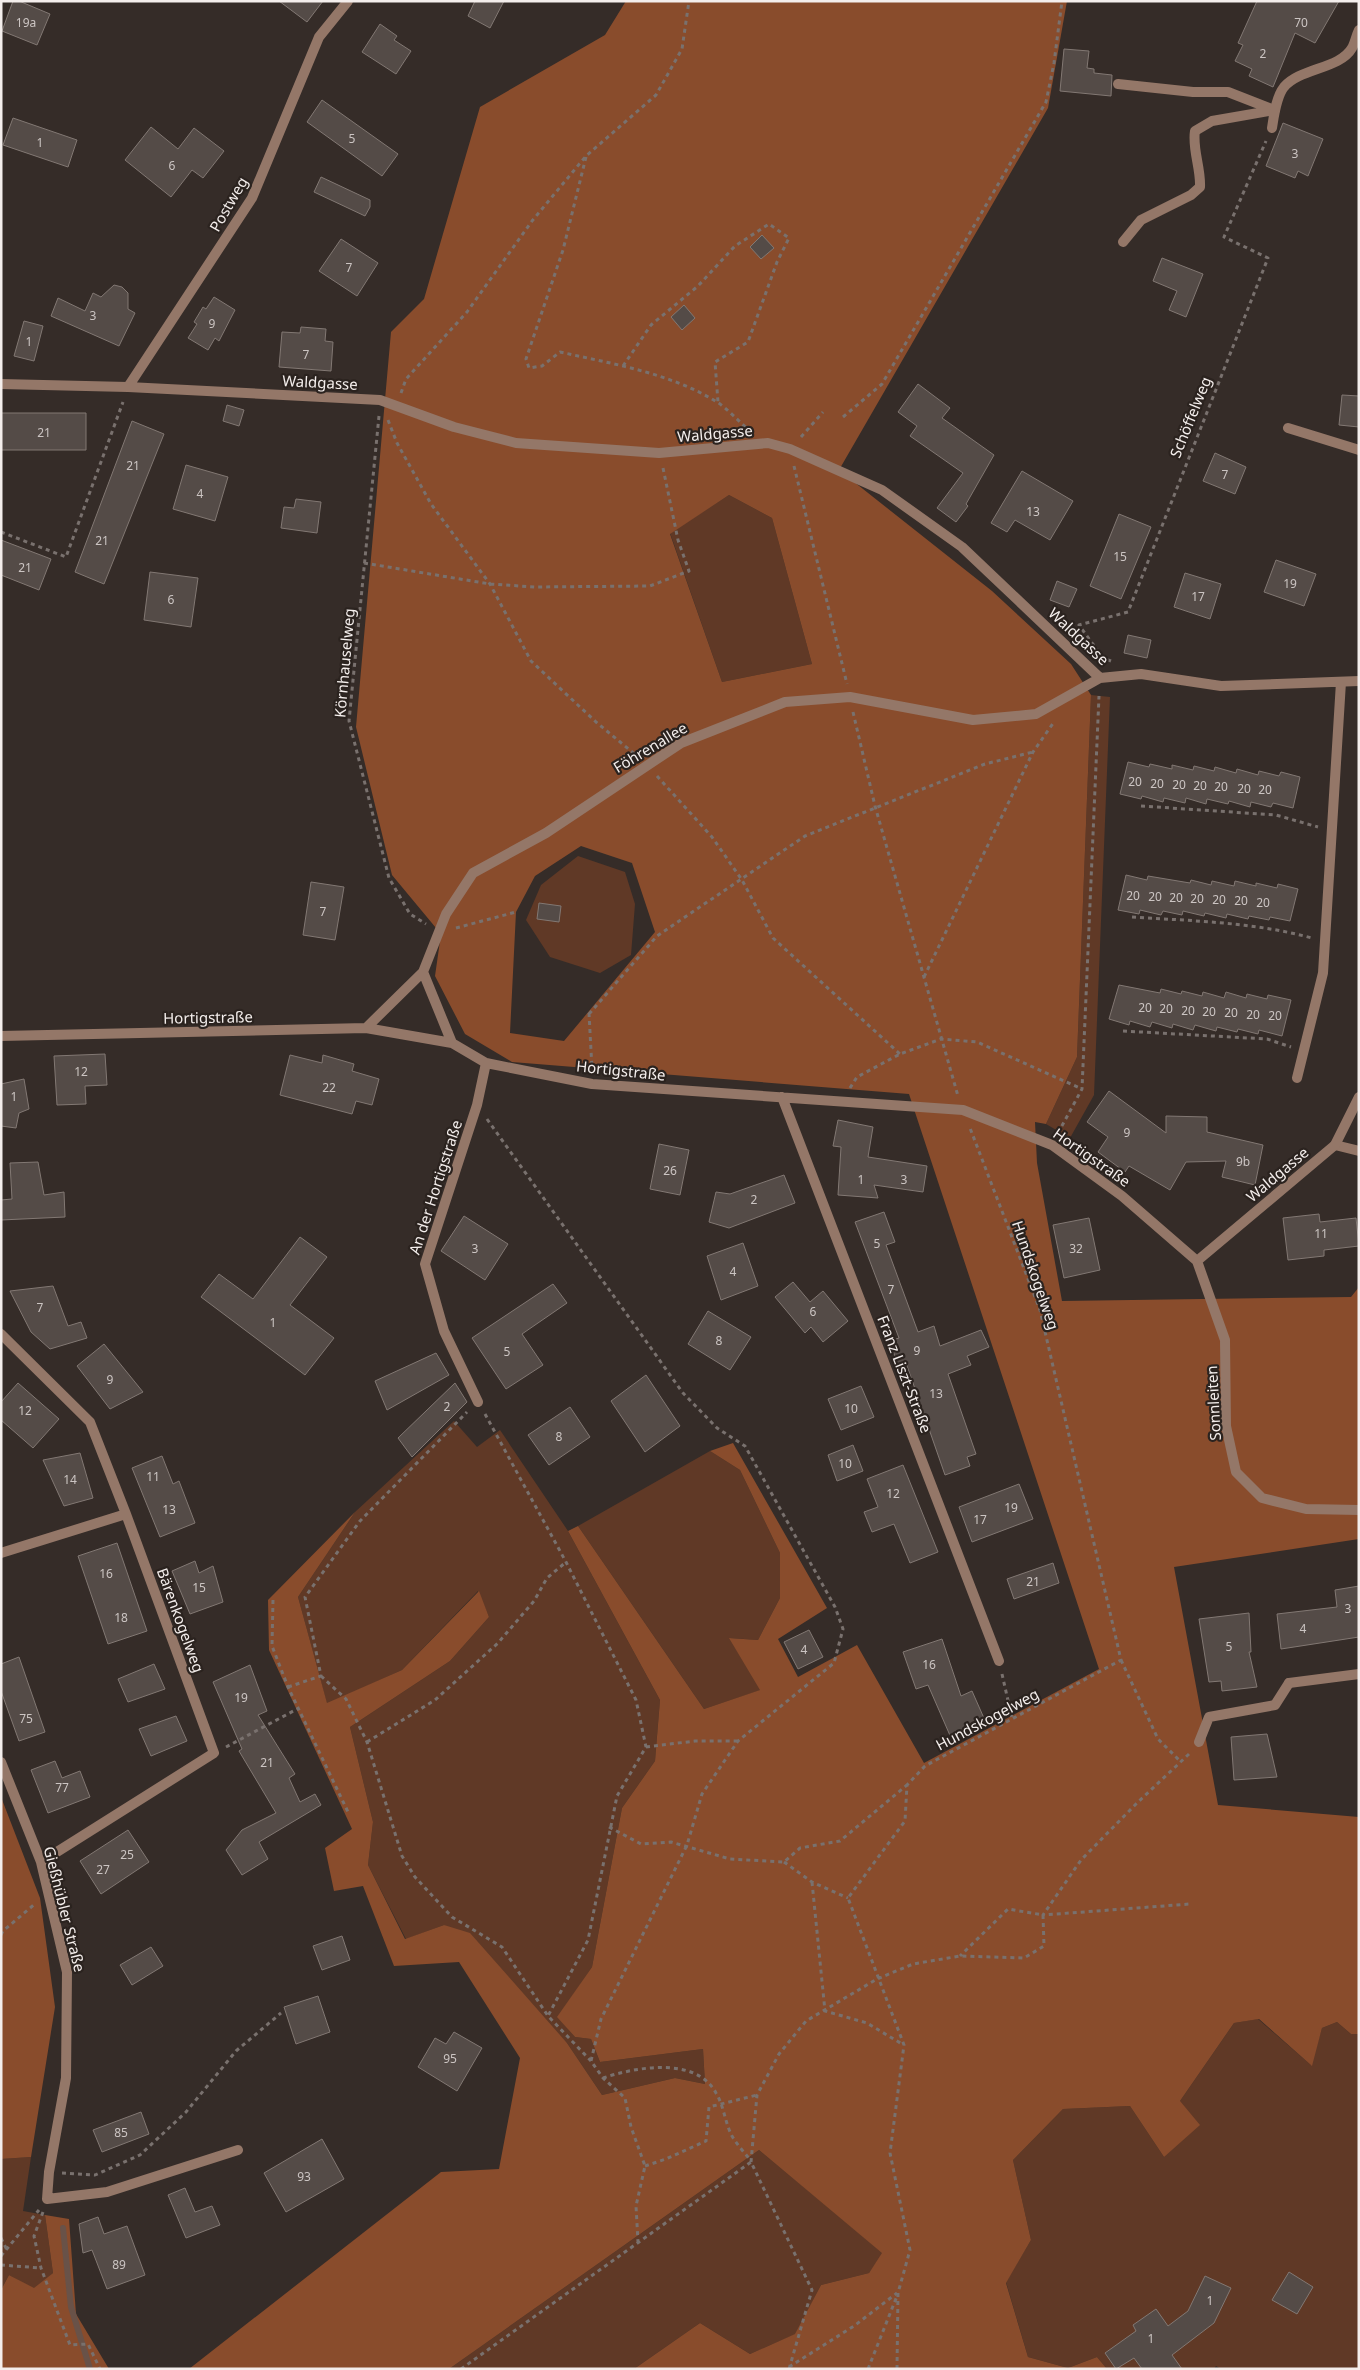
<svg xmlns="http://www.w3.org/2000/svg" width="1360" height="2370" font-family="'Noto Sans',sans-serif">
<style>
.green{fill:#603926}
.forest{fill:#894c2c;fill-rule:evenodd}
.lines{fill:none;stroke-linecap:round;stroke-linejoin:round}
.stream{stroke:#695248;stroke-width:6}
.building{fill:#544b47;stroke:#827873}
.path{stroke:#79716e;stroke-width:3;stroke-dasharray:4 4;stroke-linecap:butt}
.lane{stroke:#947768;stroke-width:10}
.street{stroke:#947768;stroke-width:10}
.labels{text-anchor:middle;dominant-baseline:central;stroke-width:4.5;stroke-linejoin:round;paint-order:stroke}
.number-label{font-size:12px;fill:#ccc5c3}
.street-label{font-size:15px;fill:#f4eeec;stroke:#2b231f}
</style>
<rect width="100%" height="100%" fill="#352c28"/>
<path class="green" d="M729,495L772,518L812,664L722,682L670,533Z
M1091,695L1110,697L1094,1095L1070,1138L1046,1124L1077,1057Z
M578,856L625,872L635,904L631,955L600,973L550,957L526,920L541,885Z
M454,1421L477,1447L500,1430L568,1531L660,1700L655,1761L622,1808L592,1967L558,2017L575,2037L591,2039L600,2062L703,2049L705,2084L675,2078L602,2095L567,2043L444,1925L406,1939L368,1865L373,1822L350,1727L450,1661L489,1617L478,1591L402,1670L327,1704L298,1597L355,1512Z
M710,1451L740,1470L780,1553V1598L758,1640L730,1638L761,1690L704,1709L578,1526Z
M1258,2019L1311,2065L1322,2028L1337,2022L1351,2034H1359V2369H1221L1216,2366L1214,2369H1107L1097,2357L1068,2368L1028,2357L1006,2282L1031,2240L1013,2160L1063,2109L1130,2106L1164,2157L1180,2101L1234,2023Z
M759,2150L883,2253L869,2273L821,2285L796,2334L750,2354L700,2323L634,2369H449Z
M31,2157L23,2211L45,2215L53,2273L34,2289L9,2275L1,2290V2159Z"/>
<path class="forest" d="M626,1H1067L1048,108L839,470L992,591L1071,664L1091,695L1077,1057L1046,1124L1035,1122L1037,1163L1062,1301L1351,1297L1359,1287V1539L1174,1567L1218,1805L1359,1817V2034H1351L1337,2022L1322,2028L1312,2066L1259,2019L1234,2023L1180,2101L1200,2125L1164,2157L1130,2106L1063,2109L1013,2160L1031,2240L1006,2283L1028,2357L1068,2368L1097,2357L1107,2369H634L700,2323L750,2354L795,2334L821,2285L869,2273L882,2253L759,2150L449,2369H189L441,2172L499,2169L520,2058L459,1962L394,1966L363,1886L334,1891L325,1848L352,1829L269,1650L268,1600L355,1512L298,1597L327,1703L402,1670L479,1591L489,1617L450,1661L350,1727L373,1822L368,1865L405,1939L444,1925L470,1933L567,2043L602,2095L675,2078L705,2084L703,2049L600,2062L591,2039L575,2037L557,2017L592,1967L622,1808L655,1761L660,1700L568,1531L578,1526L704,1709L760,1690L729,1638L758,1640L780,1598V1553L740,1470L710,1451L733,1443L827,1608L778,1639L798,1677L857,1645L924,1763L1099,1669L909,1094L512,1062L465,1034L435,976L441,934L392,875L356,727L391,332L424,299L480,107L605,35ZM729,495L772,518L812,664L722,682L670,534ZM581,846L632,863L655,932L564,1041L510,1033L516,912L535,876Z
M1,1797L40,1898L55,2007L31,2157L1,2159Z
M45,2215L69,2219L76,2314L109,2369H1V2290L9,2275L34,2288L53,2273Z"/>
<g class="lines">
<path class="stream" d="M63,2228L71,2307L90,2369"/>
</g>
<path class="building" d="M13,1H19L50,14L37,45L2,31Z
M279,1H323L307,22Z
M475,1H504L490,28L468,16Z
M1257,1H1339L1315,43L1295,33L1273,87L1249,76L1252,69L1235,61L1243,45L1238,43Z
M380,24L397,36L394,40L411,51L396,74L362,52Z
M1064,49L1089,51L1087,68L1094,69V73L1112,75L1111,96L1060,91Z
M322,100L398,154L382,176L307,122Z
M13,118L77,140L68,167L3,145Z
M1283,123L1323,139L1308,176L1298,171L1295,178L1266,166Z
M151,127L178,149L194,128L224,151L203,178L192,170L171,197L125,160Z
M321,177L370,200V207L365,216L314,192Z
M762,235L774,248L761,259L750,247Z
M341,239L378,263L357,296L319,271Z
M1162,258L1203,274L1186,317L1169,310L1177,291L1153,281Z
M114,285L122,287L128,293V309L135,313L119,346L51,316L58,298L85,311L93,293L101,297Z
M214,297L235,310L219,341L215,338L208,350L188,338L197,324L194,322L203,307L206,309Z
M684,305L695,318L682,330L671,317Z
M24,321L43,326L34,361L14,356Z
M301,327L326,329L325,341L333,342L331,371L279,367L282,332L300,333Z
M918,384L950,408L942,418L994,455L966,504L968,506L956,522L937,508L963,473L910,436L917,426L898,412Z
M1342,395L1359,396V427L1339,425Z
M227,405L244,410L239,426L223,421Z
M1,413H86V450H1Z
M132,421L164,434L104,584L75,572Z
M1215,453L1246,467L1235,494L1203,481Z
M186,465L228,477L215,521L173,509Z
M1022,471L1073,501L1050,540L1015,520L1007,532L991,523Z
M296,499L321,502L317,533L281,528L284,507L294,508Z
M1119,514L1151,527L1121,599L1090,586Z
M1,540L51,559L39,590L1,575Z
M1276,560L1316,574L1304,606L1264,592Z
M150,572L198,578L191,627L144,620Z
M1185,573L1221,584L1210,619L1174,607Z
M1057,581L1077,589L1069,607L1050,600Z
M1128,635L1151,640L1147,658L1124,653Z
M1128,762L1149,767L1150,764L1172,769V765L1193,770L1194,766L1214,771L1215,767L1236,773L1237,769L1258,775L1259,771L1279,776L1281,772L1300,777L1293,808L1273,803L1271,807L1251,802L1250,807L1229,801L1228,804L1207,799L1206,804L1186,798L1185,803L1164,798L1163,802L1142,796L1141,799L1120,794Z
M1126,875L1147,880L1148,876L1190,883L1191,880L1211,885L1212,881L1234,886L1235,881L1256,886V883L1277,888L1278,884L1298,889L1290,921L1270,917L1269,920L1249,916L1248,919L1227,914L1226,918L1205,913L1204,916L1183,911L1182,915L1163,911L1161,915L1140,910L1139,914L1118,910Z
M311,882L344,887L335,940L303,935Z
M539,903L561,906L559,922L537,919Z
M1119,985L1160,993L1161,989L1181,994L1182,991L1202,996L1203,992L1224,998L1226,992L1246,998L1247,994L1267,999L1268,995L1291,1000L1282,1036L1259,1030L1258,1034L1238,1029L1237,1032L1217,1027L1216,1031L1195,1025L1193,1030L1173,1024L1172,1028L1152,1022L1150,1027L1130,1021L1129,1025L1109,1019Z
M105,1054L107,1085L85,1086L86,1104L57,1105L54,1056Z
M290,1055L322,1063L323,1055L354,1064L352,1071L379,1079L372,1105L356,1101L352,1114L280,1095Z
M24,1079L29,1109L19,1113L16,1128L1,1126V1084Z
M1109,1091L1166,1133V1116L1207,1117V1132L1263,1145L1255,1185L1222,1177L1226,1161L1186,1162L1170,1190L1129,1166L1125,1172L1098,1152L1108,1137L1087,1122Z
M838,1120L873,1127L868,1157L927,1166L923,1192L874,1185L878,1198L838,1195L841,1147L833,1146Z
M659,1144L689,1150L680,1195L650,1189Z
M38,1162L44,1195L64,1192L65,1217L1,1220V1200L12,1199L10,1163Z
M784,1175L795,1203L729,1228L709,1222L716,1192L730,1194Z
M884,1212L895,1242L886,1245L918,1332L934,1326L940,1346L981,1330L989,1347L967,1356L971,1365L948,1374L976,1454L967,1457L970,1466L945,1475L906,1363L898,1366L890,1341L899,1338L855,1222Z
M1319,1214L1320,1222L1356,1218L1359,1246L1324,1250V1256L1288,1260L1283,1218Z
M464,1216L508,1244L485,1280L441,1251Z
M1089,1218L1100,1270L1064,1278L1053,1225Z
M300,1237L327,1257L290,1305L334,1338L305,1375L201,1297L219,1274L253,1299Z
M743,1243L758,1286L721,1300L707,1256Z
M793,1282L810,1302L823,1291L848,1321L823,1342L811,1327L805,1333L775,1297Z
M553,1284L567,1303L522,1334L543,1365L506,1389L472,1338Z
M53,1286L68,1326L81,1322L87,1338L50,1349L31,1332L10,1291Z
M708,1311L751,1337L730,1370L688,1344Z
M104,1344L143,1392L110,1409L77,1366Z
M436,1353L449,1375L387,1410L375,1381Z
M646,1375L680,1426L645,1452L611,1401Z
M18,1383L59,1419L33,1448L1,1420V1402Z
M455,1383L467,1402L412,1457L398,1438Z
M861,1386L874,1417L841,1430L828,1399Z
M570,1407L590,1437L549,1465L528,1435Z
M853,1445L863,1471L837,1481L828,1455Z
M80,1453L93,1498L64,1506L43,1460Z
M162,1456L173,1484L179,1481L195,1523L160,1537L132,1468Z
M903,1465L938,1552L910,1563L894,1524L872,1532L864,1512L878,1507L867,1479Z
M1019,1484L1033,1519L972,1542L959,1507Z
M117,1543L147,1631L108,1644L78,1556Z
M195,1561L199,1573L213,1566L223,1602L190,1614L172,1571Z
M1053,1563L1059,1583L1014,1599L1007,1579Z
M1359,1586V1637L1281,1649L1277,1614L1337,1607L1335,1590Z
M1249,1613L1251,1652H1249L1257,1687L1222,1691L1221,1681L1209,1682L1199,1619Z
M809,1630L823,1657L798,1669L784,1642Z
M942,1639L961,1696L972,1691L987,1725L952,1740L928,1685L916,1689L903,1652Z
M19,1657L45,1732L19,1741L1,1691V1664Z
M154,1664L165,1689L128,1702L118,1679Z
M250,1665L267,1711L258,1715L295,1774L289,1778L300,1802L315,1794L321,1805L259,1842L268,1859L242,1875L226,1850L242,1830L276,1813L239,1751L242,1749L213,1682Z
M176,1716L187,1741L151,1756L139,1729Z
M1267,1734L1277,1777L1234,1780L1231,1737Z
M55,1761L62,1778L80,1771L90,1797L48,1813L31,1770Z
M128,1830L149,1862L101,1894L80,1861Z
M342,1936L350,1960L322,1970L313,1946Z
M151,1947L163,1966L132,1985L120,1965Z
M318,1996L330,2032L296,2044L284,2007Z
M454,2032L482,2048L457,2091L418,2067L435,2038L446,2044Z
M141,2112L149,2134L102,2152L93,2130Z
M322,2139L344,2179L286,2212L264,2173Z
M185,2188L195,2212L212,2206L220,2225L186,2238L168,2195Z
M98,2217L104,2234L127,2226L145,2275L107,2289L92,2250L83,2253L79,2224Z
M1289,2272L1313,2287L1297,2314L1272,2300Z
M1205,2276L1231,2288L1214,2323L1172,2355L1182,2369H1142L1134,2358L1116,2369L1105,2353L1136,2331L1133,2325L1156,2309L1168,2326L1188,2311Z"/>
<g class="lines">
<path class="path" d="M586,157L563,250L526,359L529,368L542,366L560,352C613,364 670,373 717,402C728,409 738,421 749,430
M623,366L651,325L698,286L735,246L769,224L789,238L777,262L748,342L715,362L718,402
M401,393L406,379L467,312L532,221L586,156L656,95L682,49L689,1
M379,416L349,721L389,878L410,914L426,924
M843,417L882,384L1046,102L1054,63L1062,1
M388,420L397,443L431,504L490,584L531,661L596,722L637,756
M801,437L823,412
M794,466L847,684
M1,532L66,557L123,402
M364,563L490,584L535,587L650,586L689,571L678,540L663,468
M1111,661L1103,658L1079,625L1128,612L1268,258L1224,237L1266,141
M853,712L875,806L958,1096
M657,776L712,837L742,880L773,938L900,1054
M1141,806L1276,815L1318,827
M1132,917C1193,921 1253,922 1312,938
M456,928L516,912
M924,977L1033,752L1054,722
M589,1013L592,1069
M589,1014L657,936L805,836L985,764L1033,752
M1123,1031L1267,1039L1291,1047
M850,1088L857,1077L900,1054L941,1039L977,1042L1082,1089
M487,1119L683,1393L717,1428L745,1446L835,1607L843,1629L834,1663L738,1741L702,1794L687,1845L601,2019L591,2061L603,2078L625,2098L631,2127L645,2166L636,2206L638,2242
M1058,1133L1082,1089L1099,696
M485,1414L566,1562L636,1700L646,1747L617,1796L588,1940L548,2016
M273,1600L272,1646L288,1687L349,1814
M1121,1660L1158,1739L1181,1762
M1002,1674L1012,1718
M321,1676L346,1699L367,1742L402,1856L415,1877L452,1917L502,1947L548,2016L591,2061
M288,1687L321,1676L305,1597L360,1521L467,1412
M367,1742L435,1700L498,1643L534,1601L547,1578L566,1562
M226,1747L299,1708
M646,1747L695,1741H737
M1189,1754L1136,1804L1081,1860L1043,1915L1190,1904
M609,1827L641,1844L671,1842L730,1859L784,1862L800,1848L840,1841L907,1785
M784,1862L812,1882L848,1898
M812,1882L825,2011L867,2023L902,2044
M1,1935L3,1931L36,1903
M603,2078C636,2067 696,2056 716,2093C724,2106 725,2123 732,2136C737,2145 745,2153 751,2161
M751,2162L757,2095L779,2054L806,2021L877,1979L913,1964L960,1956L1024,1958L1044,1946L1043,1915L1008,1909L960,1956
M645,2166L666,2159L706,2141L709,2107L757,2095
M62,2173L95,2175L140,2155L186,2112L236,2051L281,2013
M43,2212L34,2236L41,2268L70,2345L88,2344L100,2369
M1,2238L7,2250
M1,2256L39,2210
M1,2265L41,2268
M789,2367L854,2326L897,2293
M461,2369L751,2162L812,2290L789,2369
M868,2369L897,2296
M897,2369L898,2293L910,2250L890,2153L904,2045L848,1898L905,1821L907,1785L925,1766L1121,1660L1040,1310L970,1128"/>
<path class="lane" d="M1118,84L1193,92H1228L1274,110
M1123,242L1141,220L1191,195L1200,187C1201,168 1192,149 1195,131L1212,121L1275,110
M1288,428L1359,450
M1335,1145L1359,1151
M1199,1742L1209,1717L1275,1705L1289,1683"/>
<path class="street" d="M1272,128C1274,116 1276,97 1284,87C1300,68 1340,69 1352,48C1355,43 1356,36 1359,30
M1,384L128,387L380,400L454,427L516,443L659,453L768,443L790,449L882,490L962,547L1100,678L1141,674L1221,686L1359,681
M128,387L252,198L319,37L348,1
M423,972L452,1043
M366,1028L423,972L446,914L473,873L546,833L681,743L785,702L850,697L973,720L1036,714L1100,678
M1,1036L366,1028L452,1043L486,1063L592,1084L963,1110L1052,1145L1122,1196L1197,1261L1225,1340L1226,1426L1236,1472L1262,1498L1306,1509L1359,1510
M1297,1078L1323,973L1341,682
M782,1097L999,1661
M1197,1261L1335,1145L1359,1097
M1,1334L90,1422L126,1514L214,1753L41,1862
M478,1402L444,1331L425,1264L477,1105L486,1063
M1,1553L126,1514
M1289,1683L1359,1674
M1,1762L41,1862L67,1972L66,2078L49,2172L47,2199L107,2192L238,2150"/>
</g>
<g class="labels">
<g class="number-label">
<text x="26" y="22">19a</text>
<text x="1301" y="22">70</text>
<text x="1263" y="53">2</text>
<text x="352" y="138">5</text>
<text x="40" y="142">1</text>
<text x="1295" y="153">3</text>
<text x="172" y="165">6</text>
<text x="349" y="267">7</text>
<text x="93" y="315">3</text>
<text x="212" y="323">9</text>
<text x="29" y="341">1</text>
<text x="306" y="354">7</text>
<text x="44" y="432">21</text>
<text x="133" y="465">21</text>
<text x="1225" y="474">7</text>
<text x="200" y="493">4</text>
<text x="1033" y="511">13</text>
<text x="102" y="540">21</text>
<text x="1120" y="556">15</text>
<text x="25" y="567">21</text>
<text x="1290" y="583">19</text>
<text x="1198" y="596">17</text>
<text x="171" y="599">6</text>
<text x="1135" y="781">20</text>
<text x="1157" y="783">20</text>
<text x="1179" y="784">20</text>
<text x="1200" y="785">20</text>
<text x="1221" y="786">20</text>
<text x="1244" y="788">20</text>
<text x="1265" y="789">20</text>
<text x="1133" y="895">20</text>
<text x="1155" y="896">20</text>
<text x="1176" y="897">20</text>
<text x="1197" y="898">20</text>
<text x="1219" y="899">20</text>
<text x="1241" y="900">20</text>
<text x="1263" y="902">20</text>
<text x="323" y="911">7</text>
<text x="1145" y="1007">20</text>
<text x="1166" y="1008">20</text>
<text x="1188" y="1010">20</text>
<text x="1209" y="1011">20</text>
<text x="1231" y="1012">20</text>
<text x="1253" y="1014">20</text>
<text x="1275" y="1015">20</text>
<text x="81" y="1071">12</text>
<text x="329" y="1087">22</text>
<text x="14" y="1096">1</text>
<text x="1127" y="1132">9</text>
<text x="1243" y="1161">9b</text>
<text x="670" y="1170">26</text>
<text x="861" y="1179">1</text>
<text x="904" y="1179">3</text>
<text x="754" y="1199">2</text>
<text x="1321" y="1233">11</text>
<text x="877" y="1243">5</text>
<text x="475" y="1248">3</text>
<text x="1076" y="1248">32</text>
<text x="733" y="1271">4</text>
<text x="891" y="1289">7</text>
<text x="40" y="1307">7</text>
<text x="813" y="1311">6</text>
<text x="273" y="1322">1</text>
<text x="719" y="1340">8</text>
<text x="917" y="1350">9</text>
<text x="507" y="1351">5</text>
<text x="110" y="1379">9</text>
<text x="936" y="1393">13</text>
<text x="447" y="1406">2</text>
<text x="851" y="1408">10</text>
<text x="25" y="1410">12</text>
<text x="559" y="1436">8</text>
<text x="845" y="1463">10</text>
<text x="153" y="1476">11</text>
<text x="70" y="1479">14</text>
<text x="893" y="1493">12</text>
<text x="1011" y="1507">19</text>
<text x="169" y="1509">13</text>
<text x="980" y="1519">17</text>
<text x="106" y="1573">16</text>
<text x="1033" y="1581">21</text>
<text x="199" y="1587">15</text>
<text x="1348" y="1608">3</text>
<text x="121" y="1617">18</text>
<text x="1303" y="1628">4</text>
<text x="1229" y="1646">5</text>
<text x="804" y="1649">4</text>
<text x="929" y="1664">16</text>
<text x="241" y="1697">19</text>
<text x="26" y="1718">75</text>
<text x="267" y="1762">21</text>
<text x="62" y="1787">77</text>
<text x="127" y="1854">25</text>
<text x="103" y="1869">27</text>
<text x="450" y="2058">95</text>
<text x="121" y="2132">85</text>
<text x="304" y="2176">93</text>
<text x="119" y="2264">89</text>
<text x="1210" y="2300">1</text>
<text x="1151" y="2338">1</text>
</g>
<g class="street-label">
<text transform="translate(228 204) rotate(-60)">Postweg</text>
<text transform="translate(320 382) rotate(3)">Waldgasse</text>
<text transform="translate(1190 417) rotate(-68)">Schöffelweg</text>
<text transform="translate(715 433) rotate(-5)">Waldgasse</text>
<text transform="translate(1079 636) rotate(43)">Waldgasse</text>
<text transform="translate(344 663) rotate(-85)">Körnhauselweg</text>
<text transform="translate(650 747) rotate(-31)">Föhrenallee</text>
<text transform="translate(208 1017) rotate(-1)">Hortigstraße</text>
<text transform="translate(621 1070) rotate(6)">Hortigstraße</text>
<text transform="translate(1092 1157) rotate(35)">Hortigstraße</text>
<text transform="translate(1277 1174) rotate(-40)">Waldgasse</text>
<text transform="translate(435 1187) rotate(-72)">An der Hortigstraße</text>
<text transform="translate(1036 1275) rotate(71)">Hundskogelweg</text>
<text transform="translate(905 1374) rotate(69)">Franz Liszt-Straße</text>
<text transform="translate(1213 1403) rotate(-93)">Sonnleiten</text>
<text transform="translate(181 1620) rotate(70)">Bärenkogelweg</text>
<text transform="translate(987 1719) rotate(-28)">Hundskogelweg</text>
<text transform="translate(65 1909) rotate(76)">Gießhübler Straße</text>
</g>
</g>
<rect width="1360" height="2370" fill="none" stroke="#f4eeec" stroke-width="5"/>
</svg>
